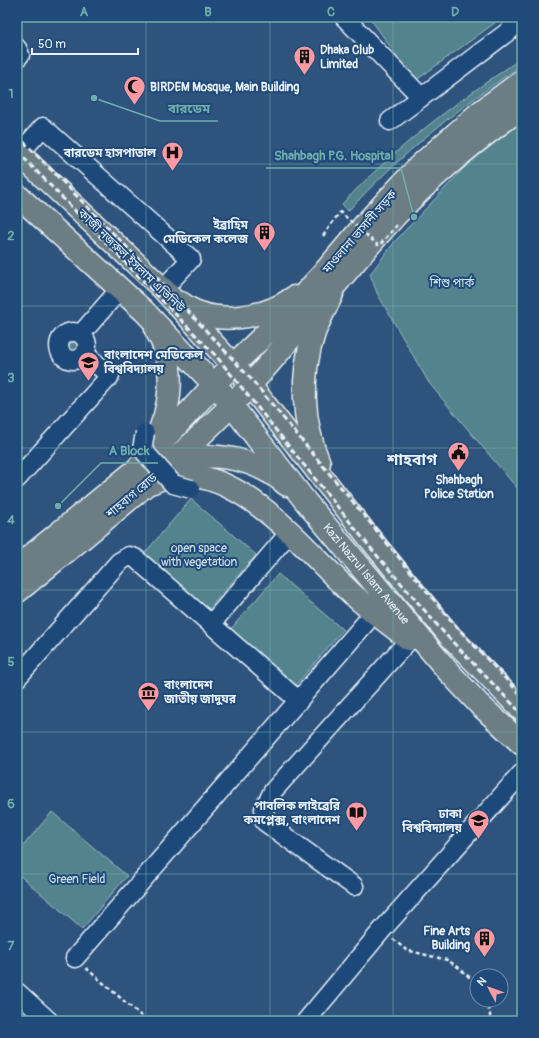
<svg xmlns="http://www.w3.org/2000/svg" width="539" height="1038" font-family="Pangolin,'Noto Sans Bengali',sans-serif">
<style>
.green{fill:#53838d;stroke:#9ebac2}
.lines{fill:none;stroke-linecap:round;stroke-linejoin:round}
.minor-casing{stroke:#e8f1f8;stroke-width:21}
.major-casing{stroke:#e8f1f8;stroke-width:25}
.highway-casing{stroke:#e8f1f8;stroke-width:25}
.path{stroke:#e8f1f8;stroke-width:2.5;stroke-dasharray:4 3;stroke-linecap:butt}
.minor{stroke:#1f4a7a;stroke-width:18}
.major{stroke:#6c7e84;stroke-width:22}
.highway{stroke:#6c7e84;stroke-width:22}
.rail{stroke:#e8f1f8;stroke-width:3;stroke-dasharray:6 3;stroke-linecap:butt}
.minor-bridge-casing{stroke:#e8f1f8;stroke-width:21;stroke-linecap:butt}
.path-bridge{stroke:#e8f1f8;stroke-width:2.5;stroke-dasharray:4 3;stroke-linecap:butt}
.minor-bridge{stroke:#1f4a7a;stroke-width:18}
.grid{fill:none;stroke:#71adac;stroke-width:1;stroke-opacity:0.55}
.labels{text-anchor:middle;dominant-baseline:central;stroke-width:4;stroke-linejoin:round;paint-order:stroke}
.poi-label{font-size:12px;font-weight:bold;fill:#e8f1f8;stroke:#1f4a7a;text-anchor:end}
.street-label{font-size:12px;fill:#e8f1f8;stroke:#1f4a7a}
.park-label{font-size:12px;fill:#d2e0e8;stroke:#1f4a7a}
.district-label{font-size:16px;font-weight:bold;fill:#e8f1f8;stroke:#1f4a7a}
.leader{fill:none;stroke:#71adac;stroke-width:1.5}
.callout-dot{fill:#71adac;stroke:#1f4a7a;stroke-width:1.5}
.callout-label{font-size:13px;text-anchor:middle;font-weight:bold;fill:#71adac;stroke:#1f4a7a;stroke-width:4;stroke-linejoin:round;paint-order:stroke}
.neatline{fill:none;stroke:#71adac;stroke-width:1.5}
.grid-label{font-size:13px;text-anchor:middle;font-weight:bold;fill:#71adac}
</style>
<rect width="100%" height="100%" fill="#2e537d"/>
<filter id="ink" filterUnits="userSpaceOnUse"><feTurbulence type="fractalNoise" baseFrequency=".025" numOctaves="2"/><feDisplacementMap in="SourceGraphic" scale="8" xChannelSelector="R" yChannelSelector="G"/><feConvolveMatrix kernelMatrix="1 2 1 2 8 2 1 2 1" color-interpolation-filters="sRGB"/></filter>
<g filter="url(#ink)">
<path class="green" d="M369,17H503L415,81Z
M522,58V65C459,107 400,155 348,211L342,204C397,146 456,102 522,58Z
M522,121V494L429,383L377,293L370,274L396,240L467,165Z
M65 346a8 8 0 1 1 16 0a8 8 0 1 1-16 0Z
M191,499L256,555L207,611L143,555Z
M278,574L343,630L295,686L230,630Z
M52,812L127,876L82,929L17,873V853Z"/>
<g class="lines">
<defs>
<path id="minor" d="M344,17L421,97
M17,48L20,55L17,58
M390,121L522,21
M19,154L43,127L191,259L163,289
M59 346a14 14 0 1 1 28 0a14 14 0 1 1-28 0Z
M81,334L120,289
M17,479L110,376L85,354
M211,624L290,532
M17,678L119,562L129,556L135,558L299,701
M354,886L265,822L264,809L273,791L409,640
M75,958L375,612
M17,992L49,1021
M306,1021L382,930L522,773"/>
<g id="major">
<path d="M242,375L367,535L450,636L522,710"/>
<path id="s1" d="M223,394L306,502L447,670L479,704L522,744"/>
<path d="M319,463C302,422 300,375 314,333C319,320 326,307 332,294"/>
<path d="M166,470C201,445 256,458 287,485"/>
<path d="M150,483C157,481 165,476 173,476C240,467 302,546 346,588C365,607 388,623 409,639"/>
</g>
<path id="highway" d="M17,152L163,289L242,375
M17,195L144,311L223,394
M181,303C212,327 264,319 294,297
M154,442C172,409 177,363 156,330
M17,567L136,470L223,375L286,314L321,276L365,224L419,166L480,112L522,81
M17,592C94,528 173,467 242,394C295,336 343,273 396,215C434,175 477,139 522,108"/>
</defs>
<use href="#minor" class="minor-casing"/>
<use href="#major" class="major-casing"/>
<use href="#highway" class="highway-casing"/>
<path class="path" d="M393,939L406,950L447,960L458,967L477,984
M86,968L147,1021
M486,1000L490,1014V1021"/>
<use href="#minor" class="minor"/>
<use href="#major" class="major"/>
<use href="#highway" class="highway"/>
<path class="rail" d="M17,135L162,283L251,379L454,624L522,696
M17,151L217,357L374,552L445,634L522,714"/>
<defs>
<path id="minor-bridge" d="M145,433L142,449L173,484L191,489"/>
</defs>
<use href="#minor-bridge" class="minor-bridge-casing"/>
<path class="path-bridge" d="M323,236L340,212L379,246L397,225"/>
<use href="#minor-bridge" class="minor-bridge"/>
</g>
</g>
<path class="grid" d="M146,17V1021M270,17V1021M393,17V1021M17,164H522M17,306H522M17,448H522M17,590H522M17,732H522M17,874H522"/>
<defs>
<symbol id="building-pin" viewBox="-11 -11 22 30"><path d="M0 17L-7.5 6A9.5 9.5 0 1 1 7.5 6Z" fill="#ff9aa2" stroke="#1f4a7a"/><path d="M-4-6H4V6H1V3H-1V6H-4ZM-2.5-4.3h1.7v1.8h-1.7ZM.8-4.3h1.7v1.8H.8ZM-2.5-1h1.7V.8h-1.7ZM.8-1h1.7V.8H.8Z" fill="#111"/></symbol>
<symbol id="mosque-pin" viewBox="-11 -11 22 30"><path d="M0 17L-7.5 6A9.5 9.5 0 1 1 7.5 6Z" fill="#ff9aa2" stroke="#1f4a7a"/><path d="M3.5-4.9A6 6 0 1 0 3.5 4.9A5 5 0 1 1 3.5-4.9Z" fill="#111"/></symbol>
<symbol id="hospital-pin" viewBox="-11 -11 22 30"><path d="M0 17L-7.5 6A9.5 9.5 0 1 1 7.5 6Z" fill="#ff9aa2" stroke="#1f4a7a"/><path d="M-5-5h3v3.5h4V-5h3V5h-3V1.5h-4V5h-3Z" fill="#111"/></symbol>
<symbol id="university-pin" viewBox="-11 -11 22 30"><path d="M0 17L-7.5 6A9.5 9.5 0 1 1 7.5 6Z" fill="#ff9aa2" stroke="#1f4a7a"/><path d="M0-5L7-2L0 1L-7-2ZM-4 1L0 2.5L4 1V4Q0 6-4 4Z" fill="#111"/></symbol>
<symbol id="civic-pin" viewBox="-11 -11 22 30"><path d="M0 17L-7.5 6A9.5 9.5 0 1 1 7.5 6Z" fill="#ff9aa2" stroke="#1f4a7a"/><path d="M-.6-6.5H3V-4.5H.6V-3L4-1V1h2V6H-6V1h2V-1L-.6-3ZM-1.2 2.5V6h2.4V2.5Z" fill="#111"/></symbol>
<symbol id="museum-pin" viewBox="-11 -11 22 30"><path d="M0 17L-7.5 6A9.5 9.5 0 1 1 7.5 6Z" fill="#ff9aa2" stroke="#1f4a7a"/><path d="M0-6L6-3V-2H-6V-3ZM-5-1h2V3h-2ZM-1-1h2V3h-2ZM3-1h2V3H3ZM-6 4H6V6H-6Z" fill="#111"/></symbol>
<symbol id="library-pin" viewBox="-11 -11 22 30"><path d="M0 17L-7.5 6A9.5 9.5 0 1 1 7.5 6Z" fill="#ff9aa2" stroke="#1f4a7a"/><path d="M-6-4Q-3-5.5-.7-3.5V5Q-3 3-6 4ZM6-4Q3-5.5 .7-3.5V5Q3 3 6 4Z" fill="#111"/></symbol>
</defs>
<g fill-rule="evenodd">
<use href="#building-pin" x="292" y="44" width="25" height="34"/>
<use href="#mosque-pin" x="122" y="74" width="25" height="34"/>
<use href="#hospital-pin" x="160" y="140" width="25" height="34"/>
<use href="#building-pin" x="252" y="220" width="25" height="34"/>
<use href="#university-pin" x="76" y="350" width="25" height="34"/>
<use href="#civic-pin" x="446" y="440" width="25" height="34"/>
<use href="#museum-pin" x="136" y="680" width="25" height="34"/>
<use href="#library-pin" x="344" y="800" width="25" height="34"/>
<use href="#university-pin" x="466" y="808" width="25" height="34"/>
<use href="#building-pin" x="472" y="926" width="25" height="34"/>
</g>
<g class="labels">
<g class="poi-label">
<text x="320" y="50" text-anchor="start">Dhaka Club<tspan x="320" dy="14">Limited</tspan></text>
<text x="150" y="87" text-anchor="start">BIRDEM Mosque, Main Building</text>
<text x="156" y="153">বারডেম হাসপাতাল</text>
<text x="248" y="225">ইব্রাহিম<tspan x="248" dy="14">মেডিকেল কলেজ</tspan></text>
<text x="104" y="355" text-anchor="start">বাংলাদেশ মেডিকেল<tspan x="104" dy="14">বিশ্ববিদ্যালয়</tspan></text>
<text x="459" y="480" text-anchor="middle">Shahbagh<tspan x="459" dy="14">Police Station</tspan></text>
<text x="164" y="685" text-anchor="start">বাংলাদেশ<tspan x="164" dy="14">জাতীয় জাদুঘর</tspan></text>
<text x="340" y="806">পাবলিক লাইব্রেরি<tspan x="340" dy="14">কমপ্লেক্স, বাংলাদেশ</tspan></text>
<text x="462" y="814">ঢাকা<tspan x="462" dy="14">বিশ্ববিদ্যালয়</tspan></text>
<text x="470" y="931">Fine Arts<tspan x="470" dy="14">Building</tspan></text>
</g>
<g class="street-label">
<text transform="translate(360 232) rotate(-49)">মাওলানা ভাসানী সড়ক</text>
<text transform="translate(131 261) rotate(44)">কাজী নজরুল ইসলাম এভিনিউ</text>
<text transform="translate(132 496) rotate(-40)">শাহবাগ রোড</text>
<text stroke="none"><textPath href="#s1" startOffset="230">Kazi Nazrul Islam Avenue</textPath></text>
</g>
<g class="park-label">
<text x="452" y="283">শিশু পার্ক</text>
<text x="199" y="548">open space<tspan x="199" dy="14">with vegetation</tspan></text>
<text x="77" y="879">Green Field</text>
</g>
<g class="district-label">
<text x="412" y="460">শাহবাগ</text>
</g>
</g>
<path class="leader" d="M94 98L160 121H218M414 217L401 168H266M58 506L101 463H158"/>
<g class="callout-dot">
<circle cx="94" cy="98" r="4"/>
<circle cx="414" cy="217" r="4"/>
<circle cx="58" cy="506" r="4"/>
</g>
<g class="callout-label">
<text x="189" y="113">বারডেম</text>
<text x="334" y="160">Shahbagh P.G. Hospital</text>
<text x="129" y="455">A Block</text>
</g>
<rect width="539" height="1038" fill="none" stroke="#1f4a7a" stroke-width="44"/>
<g transform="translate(489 988) rotate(311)"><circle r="19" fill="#1f4a7a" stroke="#6f8dac"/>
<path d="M0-3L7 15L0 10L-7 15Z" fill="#ff9aa2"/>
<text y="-6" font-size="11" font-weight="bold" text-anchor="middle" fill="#e8f1f8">N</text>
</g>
<path d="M32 48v6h106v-6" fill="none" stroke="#e8f1f8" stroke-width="2"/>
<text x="38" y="48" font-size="12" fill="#e8f1f8" stroke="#1f4a7a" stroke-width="3" paint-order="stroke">50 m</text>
<rect x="22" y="22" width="495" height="994" class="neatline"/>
<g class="grid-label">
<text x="84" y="16">A</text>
<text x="208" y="16">B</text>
<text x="331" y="16">C</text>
<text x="455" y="16">D</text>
<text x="11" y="98">1</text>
<text x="11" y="240">2</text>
<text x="11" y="382">3</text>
<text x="11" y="524">4</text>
<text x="11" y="666">5</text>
<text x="11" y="808">6</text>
<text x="11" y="950">7</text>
</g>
</svg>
